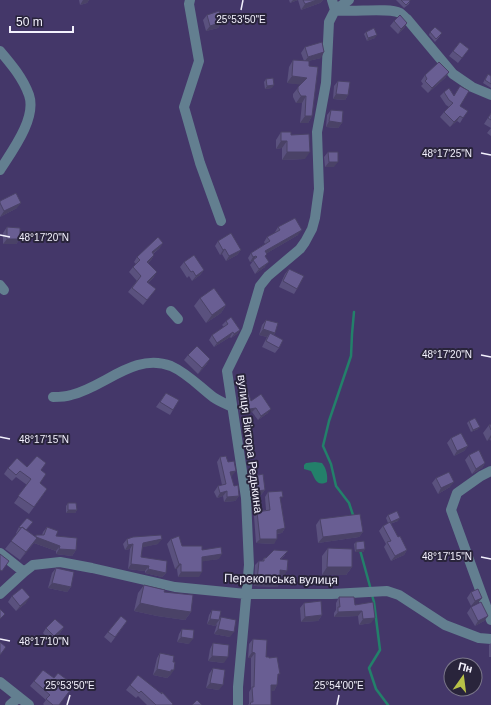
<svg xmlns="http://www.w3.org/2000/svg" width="491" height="705" font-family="Helvetica,sans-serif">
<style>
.water{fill:#23806a}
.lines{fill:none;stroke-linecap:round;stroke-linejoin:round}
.stream{stroke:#23806a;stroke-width:2.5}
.minor{stroke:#637f90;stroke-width:10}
.wall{fill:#5a517e}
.shaded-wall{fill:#4a4267}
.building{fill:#695e93;stroke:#4a4267}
.ticks{fill:none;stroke:#f3f1fd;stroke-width:1.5}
.labels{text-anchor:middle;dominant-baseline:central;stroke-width:4;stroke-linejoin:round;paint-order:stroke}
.street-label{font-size:12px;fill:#f3f1fd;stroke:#29243b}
.ticks-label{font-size:10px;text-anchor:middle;fill:#f3f1fd;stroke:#29243b;stroke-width:4;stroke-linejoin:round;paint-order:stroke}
</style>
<rect width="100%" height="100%" fill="#443769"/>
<path class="water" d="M315,462L322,463C326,468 328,475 327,482C317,487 315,479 311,471L304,469V465L306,463Z"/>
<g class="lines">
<path class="stream" d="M354,518L349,503L336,486L331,464L323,446L329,421L351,356L352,334L354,312
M360,550L371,590
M372,595L374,602L380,650L369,668L376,689L388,705"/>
<path class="minor" d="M190,0L189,4L199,61L184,107L200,163L221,221
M335,10C351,13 388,7 400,13C403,15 405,18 407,19L453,74L472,87L491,95
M335,10L349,0
M0,51C11,64 23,78 29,95C37,118 12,151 0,170
M0,285L4,290
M171,311L178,319
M53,397C59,397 65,397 71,395C105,387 134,352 171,366C187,373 200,387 213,397C219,401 226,404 232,407
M491,471L481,476L457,493L451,510L491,620
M0,553L24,572
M0,594L24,572L33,565L60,562L92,568L175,587L246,594H332L387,591L399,595L445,625L479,638L491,639
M0,682L29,705
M10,705L19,697
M238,705V687L249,565L246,498L227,371L247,330L260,286L268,276L300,249L305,242L312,229L315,218L319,189L317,132L326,83L329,22L335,10L332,0"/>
</g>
<path class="wall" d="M79,0H89L87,3L80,5Z
M289,0H323L320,3L301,10L298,0L290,3Z
M396,0H410V1L409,4L404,8Z
M207,15L222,22L218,28L206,31L203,20Z
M394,21L407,23L404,28L398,34L390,26Z
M366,32L375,38L367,41L364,34Z
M430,32L440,36L435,42L429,35Z
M460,42L469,49L458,63L449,56Z
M305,47L321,58L308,61L309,66L312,116L308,123H300L302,103H296L293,97V94L301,84L287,83L289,67L293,60L304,61L301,53Z
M449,72L445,78L428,93L421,86L423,84L421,81L425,75Z
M491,76V88L483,83L486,77Z
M266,79L272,88L265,89L264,82Z
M338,81L348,95L345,100L333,99L334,86Z
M444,92L460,106L463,118L460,123L457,121L450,127L440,117L444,112L449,107L446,105L440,96Z
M331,110L342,123L338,128L326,127L327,115Z
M491,113V136L487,133L491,128L484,124Z
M281,132L305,159L282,160V148L276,149V140Z
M328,152L334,167H325L324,157Z
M0,201L17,208L0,217Z
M7,227L20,239L16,244H3V233Z
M278,227L298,235L267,253V254L265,257V267L255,274L250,265L253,261L250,262L248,258L251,253L265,244L264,242L267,237L275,233V232Z
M218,241L241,250L237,255L226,261L222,254L220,255L215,246Z
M160,248L153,254L154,255L151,260L148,263L154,277L148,283L156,289L143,305L128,292L137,281L129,272L133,267L136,264L134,262L137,257Z
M184,262L204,270L200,275L192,281L189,276L187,278L180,267Z
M289,269L297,289L294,294L279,287L285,274Z
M200,298L226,305L221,313L206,323L194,306Z
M266,320L275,333L274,335L279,348L275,353L262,347L267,337L259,335L262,325Z
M226,321L240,330L237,334L231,338L230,337L214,347L209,340L212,335L224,327L222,325Z
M188,355L207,364L198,374L184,360Z
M166,393L173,410L170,415L156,407Z
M241,393L251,401L268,413L258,420L252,412L240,414L238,398Z
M469,421L478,429L471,432L467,423Z
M491,424V441L490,439L487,441L483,433L489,425Z
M451,438L468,446L464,451L454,456L447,443Z
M469,455L485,463L482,468L472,474L465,460Z
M220,457L232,476H231L234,486L239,496L235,501L224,502L223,496L217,498L214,492L218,486L222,485L217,462Z
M27,467L41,470L40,483L47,489L29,514L14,503L27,485L16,477L12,481L4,474L8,468Z
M254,476L265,490L261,495L252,496L250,481Z
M436,478L450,487L438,494L432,483Z
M268,492L280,501L285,528L282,533L277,534L274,544L256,543L254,516L257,512L266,510L265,497Z
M68,503L77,510L75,513H66V506Z
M388,515L398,521L390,524L398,537L407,550L404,555L391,561L384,547L386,544L379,531L383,526L388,523L386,518Z
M320,519L363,532L359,537L318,543L316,525Z
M19,527L27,531L35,537L36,535H42L43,532L47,527L56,536L76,550L72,556L56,554V551L34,543L20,560L5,549L17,534L16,533Z
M127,539L158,544L142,547L141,557L166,573L162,577L145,573V571L128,569L130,549L125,550L123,544Z
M171,539L182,546L202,550L219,559L202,561L199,577H178L177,569H175L167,544Z
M356,542L365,549L363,552H355L354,544Z
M328,548L352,567L346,575H322V556Z
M285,555L281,559L284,576L280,575V582L277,587L254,586L255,565L259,561H262L264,558Z
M56,568L71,587L67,592L48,588L52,573Z
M144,585L164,592L191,612L185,620L157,616L134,611L138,593Z
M471,592L482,598L471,606L467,598Z
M12,596L26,603L16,611L8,602Z
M339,597L355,605L373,602L371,623L359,625L358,616L334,617V613L336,610V603Z
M304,603L322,615L318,621L301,622L300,608Z
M471,607L488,616L484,621L475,626L467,613Z
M212,610L219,619L221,617L230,637L214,634L217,624L215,626L207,624L209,615Z
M127,621L111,643L104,637L108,632Z
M64,627L60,633L51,642L43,633L46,628Z
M182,629L189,644L177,642L179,634Z
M253,639L266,657L269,658L278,676L277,685L274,691L271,690V705H248L249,704V692L251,689V658H248L249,644Z
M213,643L224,663L208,661L210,649Z
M491,643V657H489V645Z
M160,653L170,676H169L167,678L153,675L157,658Z
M213,668L219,690L206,688L209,674Z
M54,678L74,685L59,705H44L43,704L46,700L30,686L34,681Z
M130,685L161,693L162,692L172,705H147L138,696L136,698L126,690Z"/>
<path class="shaded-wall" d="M83,0H89L87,3L80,5Z
M293,0H298L290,3Z
M317,0H323L320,3L301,10L305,4Z
M222,22L218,28L206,31L210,26Z
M407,23L404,28L398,34L401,29Z
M377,35L375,38L367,41L368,38Z
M324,52L321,58L304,62L308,57Z
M449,72L445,78L428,93L432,88Z
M292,76L307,78L303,85L287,83Z
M274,85L272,88L265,89L267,86Z
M336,94L348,95L345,100L333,99Z
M301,96H306L302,103H296Z
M305,116H312L308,123H300Z
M460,116L457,121L450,127L454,122Z
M329,121L342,123L338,128L326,127Z
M281,141H287L282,148L276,149Z
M287,152H310L305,159L282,160Z
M329,162H338L334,167H325Z
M21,203L17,208L0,217L4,211Z
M302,230L298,235L262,256L265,251Z
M7,239H20L16,244H3Z
M163,243L160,248L148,257L152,252Z
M225,249L222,254L220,255L223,250Z
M241,250L237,255L226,261L229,256Z
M154,255L151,260L143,267L147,262Z
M256,256L253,261L250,262L253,257Z
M269,262L265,267L255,274L259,269Z
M204,270L200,275L192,281L196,276Z
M157,272L154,277L143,287L147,282Z
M226,305L221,313L206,323L212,315Z
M263,329L275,333L271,338L270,333L267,337L259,335Z
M240,330L237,334L231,338L234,334Z
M233,332L230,337L214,347L217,343Z
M210,359L207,364L198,374L202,368Z
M256,408L252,412L240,414L243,410Z
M271,409L268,413L258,420L261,416Z
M480,427L478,429L471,432L473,430Z
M491,435V438L490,439L487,441Z
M468,446L464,451L454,456L457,451Z
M485,463L482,468L472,474L476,469Z
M236,471L232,476L227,477L230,472Z
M454,482L450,487L438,494L441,488Z
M265,490L261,495L252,496L256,491Z
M227,491L223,496L217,498L220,493Z
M239,496L235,501L224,502L227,497Z
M68,510H77L75,513H66Z
M400,518L398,521L389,524L391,522Z
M285,528L282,533L274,534L277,530Z
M363,532L359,537L318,543L323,537Z
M36,537L60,546L56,551L34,543L20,560Z
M162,539L158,544L140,548L143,543Z
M260,539H277L274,544L256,543Z
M133,544L130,549L125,550L128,545Z
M59,549L76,550L72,556L56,554Z
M365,549L363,552H355L356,550Z
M407,550L404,555L391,561L395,556Z
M222,554L219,559L199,562L202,557Z
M131,564L149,566L145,571L128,569Z
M179,564H181L177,569H175Z
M327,567H352L346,575H322Z
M148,569L166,573L162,577L145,573Z
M280,570L287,571L284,576L277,575Z
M181,572H202L199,577H178Z
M257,581L280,582L277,587L254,586Z
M52,583L71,587L67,592L48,588Z
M30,597L26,603L16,611L20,606Z
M482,598L478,603L471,606L475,601Z
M140,603L191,612L185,620L157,616L134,611Z
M362,611L358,616L334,617L338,612Z
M322,615L318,621L301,622L305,617Z
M488,616L484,621L475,626L478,621Z
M375,618L371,623L359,625L363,619Z
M210,619L219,620L215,626L207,624Z
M64,627L60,633L51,642L54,636Z
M218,629L234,632L230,637L214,634Z
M181,637L193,639L189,644L177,642Z
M252,652L255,653L251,658H248Z
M212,656L228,657L224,663L208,661Z
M157,669L171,670H174L170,676H169L167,678L153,675Z
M210,683L223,685L219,690L206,688Z
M271,685H277L274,691L267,690Z"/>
<path class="building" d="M303,0H317L305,4Z
M401,0H410V1L406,5Z
M219,11L222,22L210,26L207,15Z
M400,15L407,23L401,29L394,21Z
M435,27L442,33L436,39L430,32Z
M374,28L377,35L368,38L366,32Z
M322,42L324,52L308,57L305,47Z
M460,42L469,49L462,58L453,51Z
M293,60L309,61V66L318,67L312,116H305L306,96H301L298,91V87L307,78L292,76Z
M439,62L449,72L432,88L425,81L427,79L425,75Z
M488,74L491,76V84L485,80Z
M273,78L274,85L267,86L266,79Z
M338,81L350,82L348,95L336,94Z
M460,86L469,91L460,106L468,111L463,118L460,116L454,122L444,112L453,103L449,100L444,92L449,88L454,96Z
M331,110L343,111L342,123L329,121Z
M491,113V120L488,118Z
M281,132H291V135L309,134L310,152H287V141H281Z
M328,152H338V162H329Z
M16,193L21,203L4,211L0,203V201Z
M295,218L302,230L265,251L267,254L265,256L269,262L259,269L253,260L257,257L256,256L253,257L251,253L270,241L267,237L280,230L278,227Z
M7,227L20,228V239H7Z
M231,233L241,250L229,256L225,249L223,250L218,241Z
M158,237L163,243L152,252L154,255L147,262L157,272L147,282L156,289L147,300L132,288L141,276L133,267L140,260L137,257Z
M194,255L204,270L196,276L193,271L191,272L184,262Z
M289,269L304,276L297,289L283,281Z
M214,288L226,305L212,315L200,298Z
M231,317L240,330L234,334L233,332L217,343L212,335L228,324L226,321Z
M266,320L278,323L275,333L263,329Z
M270,333L283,340L279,348L266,341Z
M197,346L210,359L202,368L188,355Z
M248,391L251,401L261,394L271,409L261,416L256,408L243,410L241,393Z
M166,393L179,400L173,410L160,402Z
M475,418L480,427L473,430L469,421Z
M491,424V430L489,425Z
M461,433L468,446L457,451L451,438Z
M479,450L485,463L476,469L469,455Z
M37,456L46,463L41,470L46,474L40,483L47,489L34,507L18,496L31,479L20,471L16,475L8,468L17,458L27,467Z
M226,456L228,462L234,461L236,471L230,472L234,486L238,485L239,496L227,497V491L220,493L218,486L226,484L220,457Z
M449,472L454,482L441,488L436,478Z
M263,474L265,490L256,491L254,476Z
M282,491L283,497H280L285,528L277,530V539H260L257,512L270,510L268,492Z
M68,503H76L77,510H68Z
M397,511L400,518L391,522L388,515Z
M360,514L363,532L323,537L320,519Z
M27,518L33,522L26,530L22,527L21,528L19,527Z
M390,522L398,537L400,536L407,550L395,556L387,542L391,541L383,526Z
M22,527L37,538L26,552L11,541Z
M47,527L58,531L56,536L77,538L76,550L59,549L60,546L36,537V535H44Z
M161,535L162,539L143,543L141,557L167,561L166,573L148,569L149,566L131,564L133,544L128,545L127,539L133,537Z
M179,536L182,546H202V550L221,547L222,554L202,557V572H181V564H179L171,539Z
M364,541L365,549L356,550V542Z
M328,548L352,549V567H327Z
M274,550L288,551L280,559L288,560L287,571L280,570V582L257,581L259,561H264V558H266Z
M0,554L9,561L2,571L0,570Z
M56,568L74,572L71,587L52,583Z
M144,585L165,590L164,592L193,595L191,612L163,608L140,603Z
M22,588L30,597L20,606L12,596Z
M478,589L482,598L475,601L471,592Z
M339,597H354L355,605L373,602L375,618L363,619L362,611L338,612V607H340Z
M321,601L322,615L305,617L304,603Z
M481,602L488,616L478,621L471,607Z
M0,609L5,614L0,619Z
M212,610L221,611L219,620L210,619Z
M121,616L127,621L115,637L108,632Z
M221,617L236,620L234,632L218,629Z
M55,619L64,627L54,636L46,628Z
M182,629L194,630L193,639L181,637Z
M253,639L267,640L266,657H269V658L277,657L280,674H278L277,685H271V705H250L251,702H253L252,687H254L255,653L252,652Z
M0,642L6,647L0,655Z
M213,643L229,645L228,657L212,656Z
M160,653L174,656L173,662H175L174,670H171V672L157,669Z
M213,668L225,670L223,685L210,683Z
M43,670L54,678L58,673L74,685L59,705H53L46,699L50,695L34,681Z
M138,675L162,694V692L173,704L172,705H156L141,691L139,693L130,685Z
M197,700L202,705H192Z"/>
<path class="ticks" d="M241,10L243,0M481,153L491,155M0,235L10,237M481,355L491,357M0,437L10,439M481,557L491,559M0,639L10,641M67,705L70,695M337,705L339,695"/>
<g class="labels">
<g class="street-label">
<text transform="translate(250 444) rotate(83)">вулиця Віктора Редькина</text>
<text transform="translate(281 579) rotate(1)">Перекопська вулиця</text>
</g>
</g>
<g class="ticks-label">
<text x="241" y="23">25°53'50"E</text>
<text x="447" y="157">48°17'25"N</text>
<text x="44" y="241">48°17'20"N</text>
<text x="447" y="358">48°17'20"N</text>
<text x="44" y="443">48°17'15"N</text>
<text x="447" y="560">48°17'15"N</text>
<text x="44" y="645">48°17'10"N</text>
<text x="70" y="689">25°53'50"E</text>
<text x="339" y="689">25°54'00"E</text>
</g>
<g transform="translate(463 677) rotate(14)"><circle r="19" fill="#29243b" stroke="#7a7689"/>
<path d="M0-3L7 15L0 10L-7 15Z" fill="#b8c147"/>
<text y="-6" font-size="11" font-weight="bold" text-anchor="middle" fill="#f3f1fd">Пн</text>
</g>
<path d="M10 26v6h63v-6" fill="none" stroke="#f3f1fd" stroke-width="2"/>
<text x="16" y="26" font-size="12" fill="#f3f1fd" stroke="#29243b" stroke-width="3" paint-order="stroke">50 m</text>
</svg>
